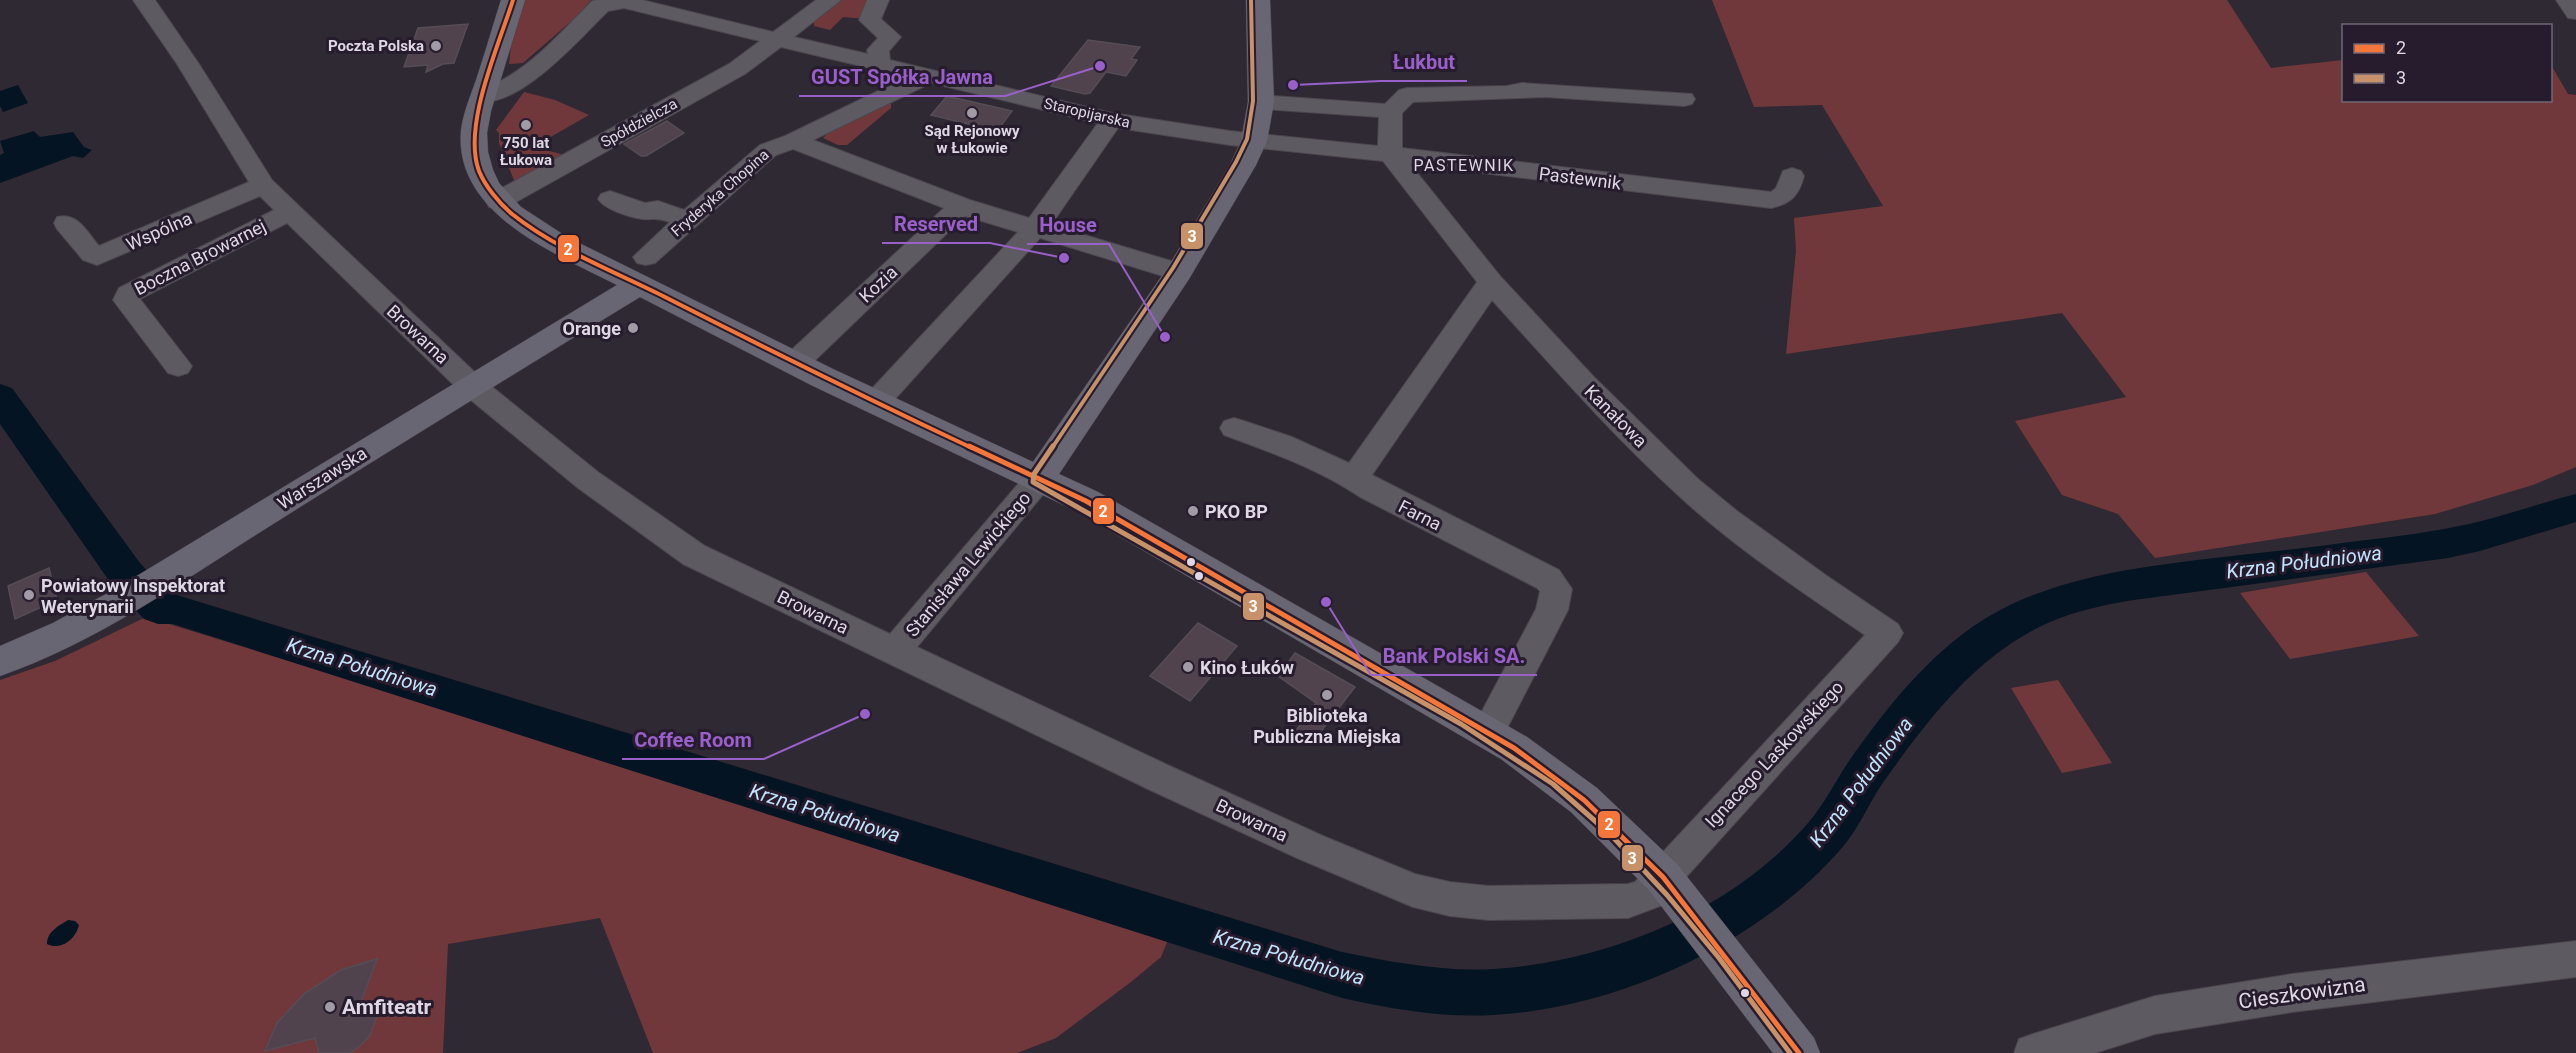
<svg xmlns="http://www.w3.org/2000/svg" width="2576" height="1053" font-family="Roboto,sans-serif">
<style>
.green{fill:#71383b}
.water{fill:#051422}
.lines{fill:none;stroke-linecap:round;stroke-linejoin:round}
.river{fill:#051422;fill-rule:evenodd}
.building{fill:#50434e;stroke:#554d55;stroke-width:1.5}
.minor-casing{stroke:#4c464f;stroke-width:2}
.major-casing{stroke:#4c464f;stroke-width:1}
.minor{fill:#5e5a61;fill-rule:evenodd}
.major{fill:#696673;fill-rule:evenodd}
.bus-1-far1-casing{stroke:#261c2d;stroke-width:8}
.bus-1-casing{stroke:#261c2d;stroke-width:10}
.bus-2-far1-casing{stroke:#261c2d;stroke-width:8}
.bus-2-casing{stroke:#261c2d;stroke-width:10}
.bus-1-far1{stroke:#f5763a;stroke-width:4}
.bus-1{stroke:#f5763a;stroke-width:5}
.bus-2-far1{stroke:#c7916a;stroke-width:4}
.bus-2{stroke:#c7916a;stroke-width:5}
.poi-dot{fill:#a19ba6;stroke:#261c2d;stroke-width:2}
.bus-dot{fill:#dfd8e4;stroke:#261c2d;stroke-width:2}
.labels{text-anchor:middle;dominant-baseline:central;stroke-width:6;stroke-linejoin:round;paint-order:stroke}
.far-poi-label{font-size:15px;font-weight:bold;fill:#dfd8e4;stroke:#261c2d}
.far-street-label{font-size:15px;fill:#dfd8e4;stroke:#261c2d}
.far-neighbourhood-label{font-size:16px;letter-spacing:1.5px;fill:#dfd8e4;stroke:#261c2d}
.street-label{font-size:18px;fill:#dfd8e4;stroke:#261c2d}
.poi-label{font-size:18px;font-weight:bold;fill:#dfd8e4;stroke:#261c2d;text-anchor:start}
.water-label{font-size:20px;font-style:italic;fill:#c2e4ff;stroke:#261c2d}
.near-street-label{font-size:21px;fill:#dfd8e4;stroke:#261c2d}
.near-poi-label{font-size:21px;font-weight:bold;fill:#dfd8e4;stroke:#261c2d;text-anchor:start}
.leader{fill:none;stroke:#9960ca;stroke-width:2}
.callout-dot{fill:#9960ca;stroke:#261c2d;stroke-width:2}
.callout-label{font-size:20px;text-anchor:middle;font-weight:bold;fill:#9960ca;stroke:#261c2d;stroke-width:6;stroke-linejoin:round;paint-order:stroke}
.line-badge{stroke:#261c2d;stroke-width:2}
.badge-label{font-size:16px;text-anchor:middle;font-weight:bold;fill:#fff}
</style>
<rect width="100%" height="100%" fill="#2f2933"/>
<path class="green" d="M524,0H591L575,18L523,63L509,64L512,36Z
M839,0H875L867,19L843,17L830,30L814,26V20Z
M1712,0H2227L2271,68L2343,60L2344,100H2550L2551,65L2568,94L2576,95V467L2533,485L2435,514L2155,558L2118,514L2062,495L2015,421L2126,397L2062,313L1786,354L1796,251L1794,218L1883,206L1822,105L1754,107Z
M524,92L555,100L589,115L533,147L565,155L522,180H514L499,143V133L496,130Z
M887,104H891V108L847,145H838L823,138L828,133Z
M2366,572L2419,636L2290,659L2240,593Z
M146,617L954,865L1170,935L1161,957L1131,982L1056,1038L1017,1053H653L600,918L448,944L443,1053H0V680L55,661Z
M2058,680L2112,763L2062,773L2011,688Z"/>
<path class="water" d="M18,85L28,103L3,112L0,106V91Z
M34,131L40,137L73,132L84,147L92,150L83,158L73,156L0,183V155L4,153L0,141Z
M68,920L75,921L79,925C76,939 61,951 47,944C47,932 58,926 68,920Z"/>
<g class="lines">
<path class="river" d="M0,384L12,388L140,563L167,592L1342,952C1392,962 1443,972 1494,969C1611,961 1738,909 1813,817C1826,800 1836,781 1847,764C1889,703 1942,637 2010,605C2072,576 2139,567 2206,559C2257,553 2308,548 2358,541C2395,537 2432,532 2469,524C2505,516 2540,503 2576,494V522L2480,551L2448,558L2134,600C2109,604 2084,609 2060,618C1981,648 1929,718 1882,784C1868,805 1858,830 1841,849C1758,944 1619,1008 1493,1015C1442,1018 1391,1009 1342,998L173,624H158L144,619L112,585L0,424Z"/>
</g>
<path class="building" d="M468,24L454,63L443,64L426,72L428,65L404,67L418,28Z
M1088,40L1140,47L1131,59L1137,60L1126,76L1106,72L1090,93L1085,94L1051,86Z
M947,96L1012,111L997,131L931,115Z
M667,121L684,133L646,156H641L624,144Z
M49,568L57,600L15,619L8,586Z
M1198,623L1237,646L1190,701L1150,676Z
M1295,653L1355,687L1312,743L1294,733L1316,703L1278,676Z
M377,959L361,1002L373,1009L377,1016L370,1035L362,1044L350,1053H319L315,1038L265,1051L277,1023L305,993L341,970Z"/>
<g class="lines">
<defs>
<path id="minor" d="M133,0H155L199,64L272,180L299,206L481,378L598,472L705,546L890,634L1030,470L1040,467L1050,470L1055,478L1050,486L917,647L1172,767L1323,836L1415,874L1450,882L1489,886L1628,884L1635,882L1865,635C1801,591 1735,548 1678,495C1612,435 1552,366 1492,300L1372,475L1559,570L1572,589L1568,610L1500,742L1488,747L1476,742L1471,732L1536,609L1540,591L1537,588L1360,497C1319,469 1270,452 1224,435L1220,428L1224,421L1234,418L1244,421L1292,437L1349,463L1477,282L1383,161L1230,145L1118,128L1051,225L1188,266L1192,272L1188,278L1179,281L1040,238L886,409L876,412L866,409L862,402L866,395L1018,232L965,216L805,370L795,373L785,370L781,363L785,356L944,208L793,149L776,155L655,263L646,265L637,263L633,257L670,222C655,217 655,220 642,219C629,217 604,209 598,199L601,194L610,191L645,203L658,201L684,210L760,145L785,136L907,77L781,47L745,74L507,207L498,209L489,207L486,201L489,195L729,64L760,41L624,8L608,11C580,38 518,111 475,101L472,96C478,87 495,85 504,79C538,60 565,28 592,1L597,0H642L773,32L816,0H841L794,37L868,54L867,50L878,38L859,20L867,0H889L881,19L901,37L889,51L890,60L1112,113L1230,131L1378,146L1379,117L1261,109L1253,107L1250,102L1253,97L1261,95L1385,104L1399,90L1407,88L1507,86L1522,83L1692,94L1695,99L1692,104L1684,106L1546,97L1413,102L1402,113V148L1771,192L1776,188L1783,171L1792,168L1801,171L1804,176C1799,196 1790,204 1771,208L1410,164L1500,276L1593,376L1698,479L1737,511L1827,576L1898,624L1903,633L1898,642L1660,906L1628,918L1489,920L1450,916L1413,907L1297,858L1148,789L683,564L578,488L461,392L287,223L140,299L192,366L188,373L178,376L168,373L113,300L119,288L274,210L260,196L97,265L83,260L57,229L54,223L57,217C78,212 87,232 99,246L249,182L177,64ZM931,83L1098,123L1029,218L970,200L813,140Z
M2556,0H2576V19L2568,18Z
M2576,941V977L2292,1012L2155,1034L2095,1053H2014L2019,1039L2033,1034L2155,996L2292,974Z"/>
<path id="major" d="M501,0H525L491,111L487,133L488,152L493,170L499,183L521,207L567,237L833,369L1033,462L1168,267L1230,165L1241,141L1248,102L1246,0H1270L1274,102L1267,141L1256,165L1189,279L1059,474L1098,492L1527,737L1597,788L1677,864L1814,1038L1820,1053H1773L1649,890L1571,812L1501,759L1074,510L811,385L640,297C517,372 395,447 273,524C185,579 100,641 0,676V646L53,623L117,588L617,285C557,254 454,215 461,131C463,112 472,93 478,74C486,50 493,25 501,0Z"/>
</defs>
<use href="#minor" class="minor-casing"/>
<use href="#major" class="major-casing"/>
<use href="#minor" class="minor"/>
<use href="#major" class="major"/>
<defs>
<path id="bus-1-far1" d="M513,0C499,45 462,126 479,171C485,186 499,203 512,214C556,249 613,271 663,296C765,348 868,399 972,448"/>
<path id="bus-1" d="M969,446L1086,501L1514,748L1584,800L1663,877L1799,1053"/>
<path id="bus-2-far1" d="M1052,448L1173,268L1236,162L1247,139L1253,101L1251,0"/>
<path id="bus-2" d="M1053,446L1034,474L1033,482L1461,724L1553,784L1611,835L1667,895L1719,958L1790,1053"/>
</defs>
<use href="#bus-1-far1" class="bus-1-far1-casing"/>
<use href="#bus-1" class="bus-1-casing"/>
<use href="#bus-2-far1" class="bus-2-far1-casing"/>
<use href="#bus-2" class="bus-2-casing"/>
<use href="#bus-1-far1" class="bus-1-far1"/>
<use href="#bus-1" class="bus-1"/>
<use href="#bus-2-far1" class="bus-2-far1"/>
<use href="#bus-2" class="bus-2"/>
</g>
<g class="poi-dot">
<circle cx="436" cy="46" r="6"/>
<circle cx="972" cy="113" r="6"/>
<circle cx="526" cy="125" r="6"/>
<circle cx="633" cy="328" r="6"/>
<circle cx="1193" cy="511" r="6"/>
<circle cx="29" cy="595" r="6"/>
<circle cx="1188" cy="667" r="6"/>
<circle cx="1327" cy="695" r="6"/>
<circle cx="330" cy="1007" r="6"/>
</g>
<g class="bus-dot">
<circle cx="1191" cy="562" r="5"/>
<circle cx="1199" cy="576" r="5"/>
<circle cx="1745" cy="993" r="5"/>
</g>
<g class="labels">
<g class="far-poi-label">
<text x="424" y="46" text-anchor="end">Poczta Polska</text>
<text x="972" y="131">Sąd Rejonowy<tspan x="972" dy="17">w Łukowie</tspan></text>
<text x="526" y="143">750 lat<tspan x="526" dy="17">Łukowa</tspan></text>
</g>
<g class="far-street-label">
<text transform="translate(1087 113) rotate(13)">Staropijarska</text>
<text transform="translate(639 123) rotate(-29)">Spółdzielcza</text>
<text transform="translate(720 193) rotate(-41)">Fryderyka Chopina</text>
</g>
<g class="far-neighbourhood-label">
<text x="1464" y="165">PASTEWNIK</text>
</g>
<g class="street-label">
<text transform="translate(1580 178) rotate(7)">Pastewnik</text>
<text transform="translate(159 231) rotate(-24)">Wspólna</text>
<text transform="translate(200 257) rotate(-27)">Boczna Browarnej</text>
<text transform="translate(878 284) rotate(-43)">Kozia</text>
<text transform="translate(418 334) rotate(43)">Browarna</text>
<text transform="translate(1616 416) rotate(45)">Kanałowa</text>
<text transform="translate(322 478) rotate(-32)">Warszawska</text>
<text transform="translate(1420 515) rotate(27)">Farna</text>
<text transform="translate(968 564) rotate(-50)">Stanisława Lewickiego</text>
<text transform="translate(813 612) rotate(26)">Browarna</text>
<text transform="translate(1774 754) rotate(-47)">Ignacego Laskowskiego</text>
<text transform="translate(1252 820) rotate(25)">Browarna</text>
</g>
<g class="poi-label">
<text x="621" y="328" text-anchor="end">Orange</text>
<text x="1205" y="511">PKO BP</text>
<text x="41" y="585">Powiatowy Inspektorat<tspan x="41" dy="21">Weterynarii</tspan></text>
<text x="1200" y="667">Kino Łuków</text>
<text x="1327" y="715" text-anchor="middle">Biblioteka<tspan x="1327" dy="21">Publiczna Miejska</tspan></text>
</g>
<g class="water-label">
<text transform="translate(2304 562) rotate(-7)">Krzna Południowa</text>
<text transform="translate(362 667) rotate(17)">Krzna Południowa</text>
<text transform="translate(1861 782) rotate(-53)">Krzna Południowa</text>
<text transform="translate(825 813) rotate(17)">Krzna Południowa</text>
<text transform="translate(1289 957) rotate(16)">Krzna Południowa</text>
</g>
<g class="near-street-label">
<text transform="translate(2302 993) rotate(-8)">Cieszkowizna</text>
</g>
<g class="near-poi-label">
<text x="342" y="1007">Amfiteatr</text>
</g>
</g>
<path class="leader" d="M1293 85L1381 81H1467M1100 66L1005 96H799M1064 258L990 243H882M1165 337L1109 244H1027M1326 602L1371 675H1537M865 714L764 759H622"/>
<g class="callout-dot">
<circle cx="1293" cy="85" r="6"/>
<circle cx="1100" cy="66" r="6"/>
<circle cx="1064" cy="258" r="6"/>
<circle cx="1165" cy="337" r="6"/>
<circle cx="1326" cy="602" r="6"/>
<circle cx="865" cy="714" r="6"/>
</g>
<g class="callout-label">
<text x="1424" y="69">Łukbut</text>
<text x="902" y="84">GUST Spółka Jawna</text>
<text x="936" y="231">Reserved</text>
<text x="1068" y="232">House</text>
<text x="1454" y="663">Bank Polski SA.</text>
<text x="693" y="747">Coffee Room</text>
</g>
<g class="line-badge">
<rect x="1180" y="222" width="24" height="28" rx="6" fill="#c7916a"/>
<rect x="557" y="234" width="23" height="29" rx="6" fill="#f5763a"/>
<rect x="1092" y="497" width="23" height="28" rx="6" fill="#f5763a"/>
<rect x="1242" y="592" width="23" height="29" rx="6" fill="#c7916a"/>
<rect x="1597" y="810" width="24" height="29" rx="6" fill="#f5763a"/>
<rect x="1621" y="844" width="23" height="28" rx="6" fill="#c7916a"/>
</g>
<g class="badge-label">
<text x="1192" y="242">3</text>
<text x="568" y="255">2</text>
<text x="1103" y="517">2</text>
<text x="1253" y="612">3</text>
<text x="1609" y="830">2</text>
<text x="1632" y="864">3</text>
</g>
<rect x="2342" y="24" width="210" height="78" fill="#261c2d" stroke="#706776" stroke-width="1.5"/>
<rect x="2354" y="44" width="30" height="9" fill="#f5763a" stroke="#706776" stroke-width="1.5"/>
<text x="2396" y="54" font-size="18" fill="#dfd8e4">2</text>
<rect x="2354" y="74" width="30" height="9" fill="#c7916a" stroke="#706776" stroke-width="1.5"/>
<text x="2396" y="84" font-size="18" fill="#dfd8e4">3</text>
</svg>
